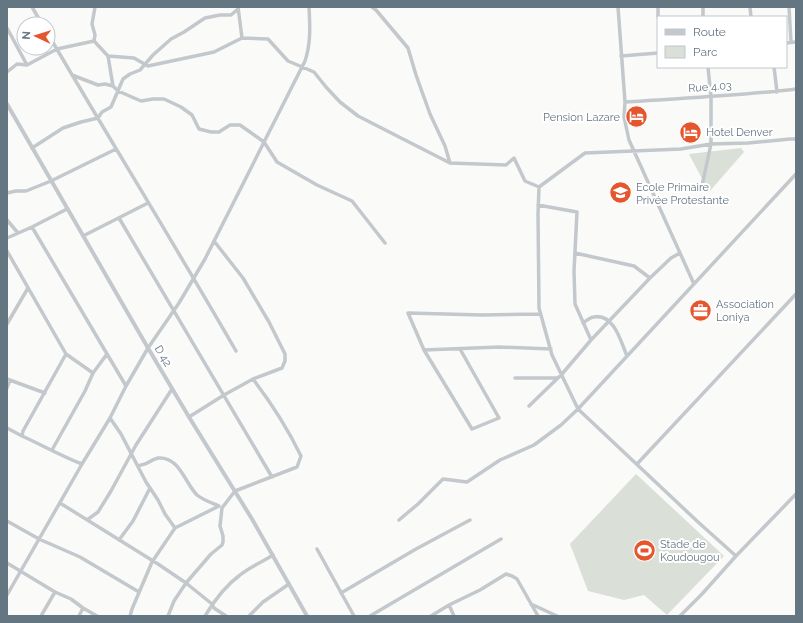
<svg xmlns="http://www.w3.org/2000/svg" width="803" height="623" font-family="Raleway,sans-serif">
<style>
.green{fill:#dadfd7}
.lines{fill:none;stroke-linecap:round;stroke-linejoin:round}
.minor{stroke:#c3c8cc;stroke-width:3.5}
.tertiary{stroke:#c3c8cc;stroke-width:4}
.labels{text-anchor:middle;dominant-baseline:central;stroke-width:4;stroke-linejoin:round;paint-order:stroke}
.street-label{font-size:11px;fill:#657683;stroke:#fff}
.poi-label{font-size:11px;fill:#657683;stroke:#fff;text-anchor:start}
</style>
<rect width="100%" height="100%" fill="#fafaf8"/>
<path class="green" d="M741,148L744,152L709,192L689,154Z
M636,474L724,556L667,615L644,595L624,600L588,591L570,544Z"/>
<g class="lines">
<path class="minor" d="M32,7L42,24
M238,7L242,38
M372,7L376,10L408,48L416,75L430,114L445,146L450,163
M618,7L625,102L624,117L629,140L694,284
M658,7V17
M703,7V17
M750,7L751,17
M789,7L791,42
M7,28L27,65
M48,34C110,140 175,245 236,351
M94,41L95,35L92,24L95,7
M786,43L796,42
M108,56L113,86
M621,56L658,53
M774,67L777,92
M7,72L17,64L27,65L57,49L94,41L108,56L134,58L148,66L214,52L242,38L268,39L288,61L314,72L326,87L340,102L358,116L450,163L506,165L514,158L525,181L539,187
M72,75L98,85L105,84L113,86L118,91L141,101L153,99H164L181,107L192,115L199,129L211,132H219L230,125H240L250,132L264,142L277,162L317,185L352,201L385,243
M625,102C682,98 739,96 796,89
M32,148L63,128L81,122L98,118L102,112L111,107L123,79L130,74L140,70L153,55L171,39L184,32L205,18L220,15H231L238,9
M701,190L711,144V97L708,67
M7,193L16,191H26L51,181L116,149
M538,205L577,212L574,271L575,304L591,340
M119,218L272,477
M7,220L18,233
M32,227L126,386
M83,236L148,203
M7,238L32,227L67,209
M7,251L66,354L93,373L85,391L52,450
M575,253L634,266L650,278
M583,323C586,321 590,317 594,317C614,313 621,342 627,356
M7,324L28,288
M460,349L499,418L472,429L424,350L408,313L482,315L541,314
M424,350L499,347L551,349
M66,354L23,431L22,436C42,445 61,456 82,464
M93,373L107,354
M515,378H557
M7,379L45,393
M7,388L10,380
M529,406L562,374L591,340L650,278L671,258L680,253
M189,417L224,395L253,379L282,368L285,361V354L269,322L243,278L214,241
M110,418L121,434L146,482L158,500L165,514L175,528L152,562L132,609L130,616
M7,428L22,436
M637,464L796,294
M138,466C141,465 146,464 149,462C152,460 154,459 158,458C179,456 185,483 197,495C203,500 212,503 219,506
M60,503L158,564L186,583L212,604L214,608L226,616
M87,520L98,512L111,491L136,445L172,389
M399,520L418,504L443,479L467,482L500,460L534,445L561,425L578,409L796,174
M7,521L39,539L80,557L139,592
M175,528L219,506
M119,540L133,521L150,488
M317,549L354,616
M736,556L698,522L578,409L552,355L539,308L538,214L539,187L585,153L681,149L711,144L748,143L790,139H796
M7,563L55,592L71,599L83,608L97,616
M341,593L416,549L470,520
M7,595L82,464L110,418L126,386L148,348L179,303L205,259L305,61C311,43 310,26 309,7
M531,604L557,616
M449,605L454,616
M41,616L55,592
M79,616L83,608
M168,616L174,601L186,583L211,554L222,545L223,542V536L220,526L222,508L235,491L297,467L301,456C287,427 272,404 253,379
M205,616C214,601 225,586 240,575C250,567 262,562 273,555
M249,616L263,602L289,584
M370,616L501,539
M431,616L449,605L480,590L506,574L512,576L517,579L538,616
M680,616L702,594L736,556L796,494"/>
<path class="tertiary" d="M7,104L148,348L189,417L252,519L307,616"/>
</g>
<defs>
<symbol id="hotel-disc" viewBox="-11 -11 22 22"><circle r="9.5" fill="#e4572e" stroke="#fff"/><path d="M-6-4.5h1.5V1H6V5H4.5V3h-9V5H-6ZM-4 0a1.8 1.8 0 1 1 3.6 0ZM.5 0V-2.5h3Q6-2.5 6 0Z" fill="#fff"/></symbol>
<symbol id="school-disc" viewBox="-11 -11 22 22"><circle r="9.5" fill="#e4572e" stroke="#fff"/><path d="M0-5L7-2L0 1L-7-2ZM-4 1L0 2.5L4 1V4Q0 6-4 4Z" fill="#fff"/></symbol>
<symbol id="office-disc" viewBox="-11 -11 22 22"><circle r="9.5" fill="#e4572e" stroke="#fff"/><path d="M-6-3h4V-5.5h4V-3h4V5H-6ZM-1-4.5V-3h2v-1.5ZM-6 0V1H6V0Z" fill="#fff"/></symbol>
<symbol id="stadium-disc" viewBox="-11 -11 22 22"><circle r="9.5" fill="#e4572e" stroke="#fff"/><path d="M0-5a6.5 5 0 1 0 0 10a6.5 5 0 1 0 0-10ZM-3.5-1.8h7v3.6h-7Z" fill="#fff"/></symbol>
</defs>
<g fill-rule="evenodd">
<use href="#hotel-disc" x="624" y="104" width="25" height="25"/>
<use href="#hotel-disc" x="678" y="120" width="25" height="25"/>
<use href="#school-disc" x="608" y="180" width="25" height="25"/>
<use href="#office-disc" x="688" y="298" width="25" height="25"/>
<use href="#stadium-disc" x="632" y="538" width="25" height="25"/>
</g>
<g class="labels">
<g class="street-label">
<text transform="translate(710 87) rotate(-4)">Rue 4.03</text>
<text transform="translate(163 356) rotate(59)">D 42</text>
</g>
<g class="poi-label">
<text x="620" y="117" text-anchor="end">Pension Lazare</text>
<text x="706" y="132">Hotel Denver</text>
<text x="636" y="187">Ecole Primaire<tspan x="636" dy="13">Privée Protestante</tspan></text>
<text x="716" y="304">Association<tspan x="716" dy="13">Loniya</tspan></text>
<text x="660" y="544">Stade de<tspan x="660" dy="13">Koudougou</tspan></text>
</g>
</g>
<rect width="803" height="623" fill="none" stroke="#657683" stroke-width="16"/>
<rect x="657" y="16" width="130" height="52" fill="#ffffff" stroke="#c1c8cd"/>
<rect x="665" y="29" width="20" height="6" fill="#c3c8cc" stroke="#c1c8cd"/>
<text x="693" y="36" font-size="12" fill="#657683">Route</text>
<rect x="665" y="46" width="20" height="12" fill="#dadfd7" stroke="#c1c8cd"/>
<text x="693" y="56" font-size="12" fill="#657683">Parc</text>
<g transform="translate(36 36) rotate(274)"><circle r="19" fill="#ffffff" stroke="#c1c8cd"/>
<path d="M0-3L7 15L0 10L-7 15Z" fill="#e4572e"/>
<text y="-6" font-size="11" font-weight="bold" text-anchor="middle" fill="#657683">N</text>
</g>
</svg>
